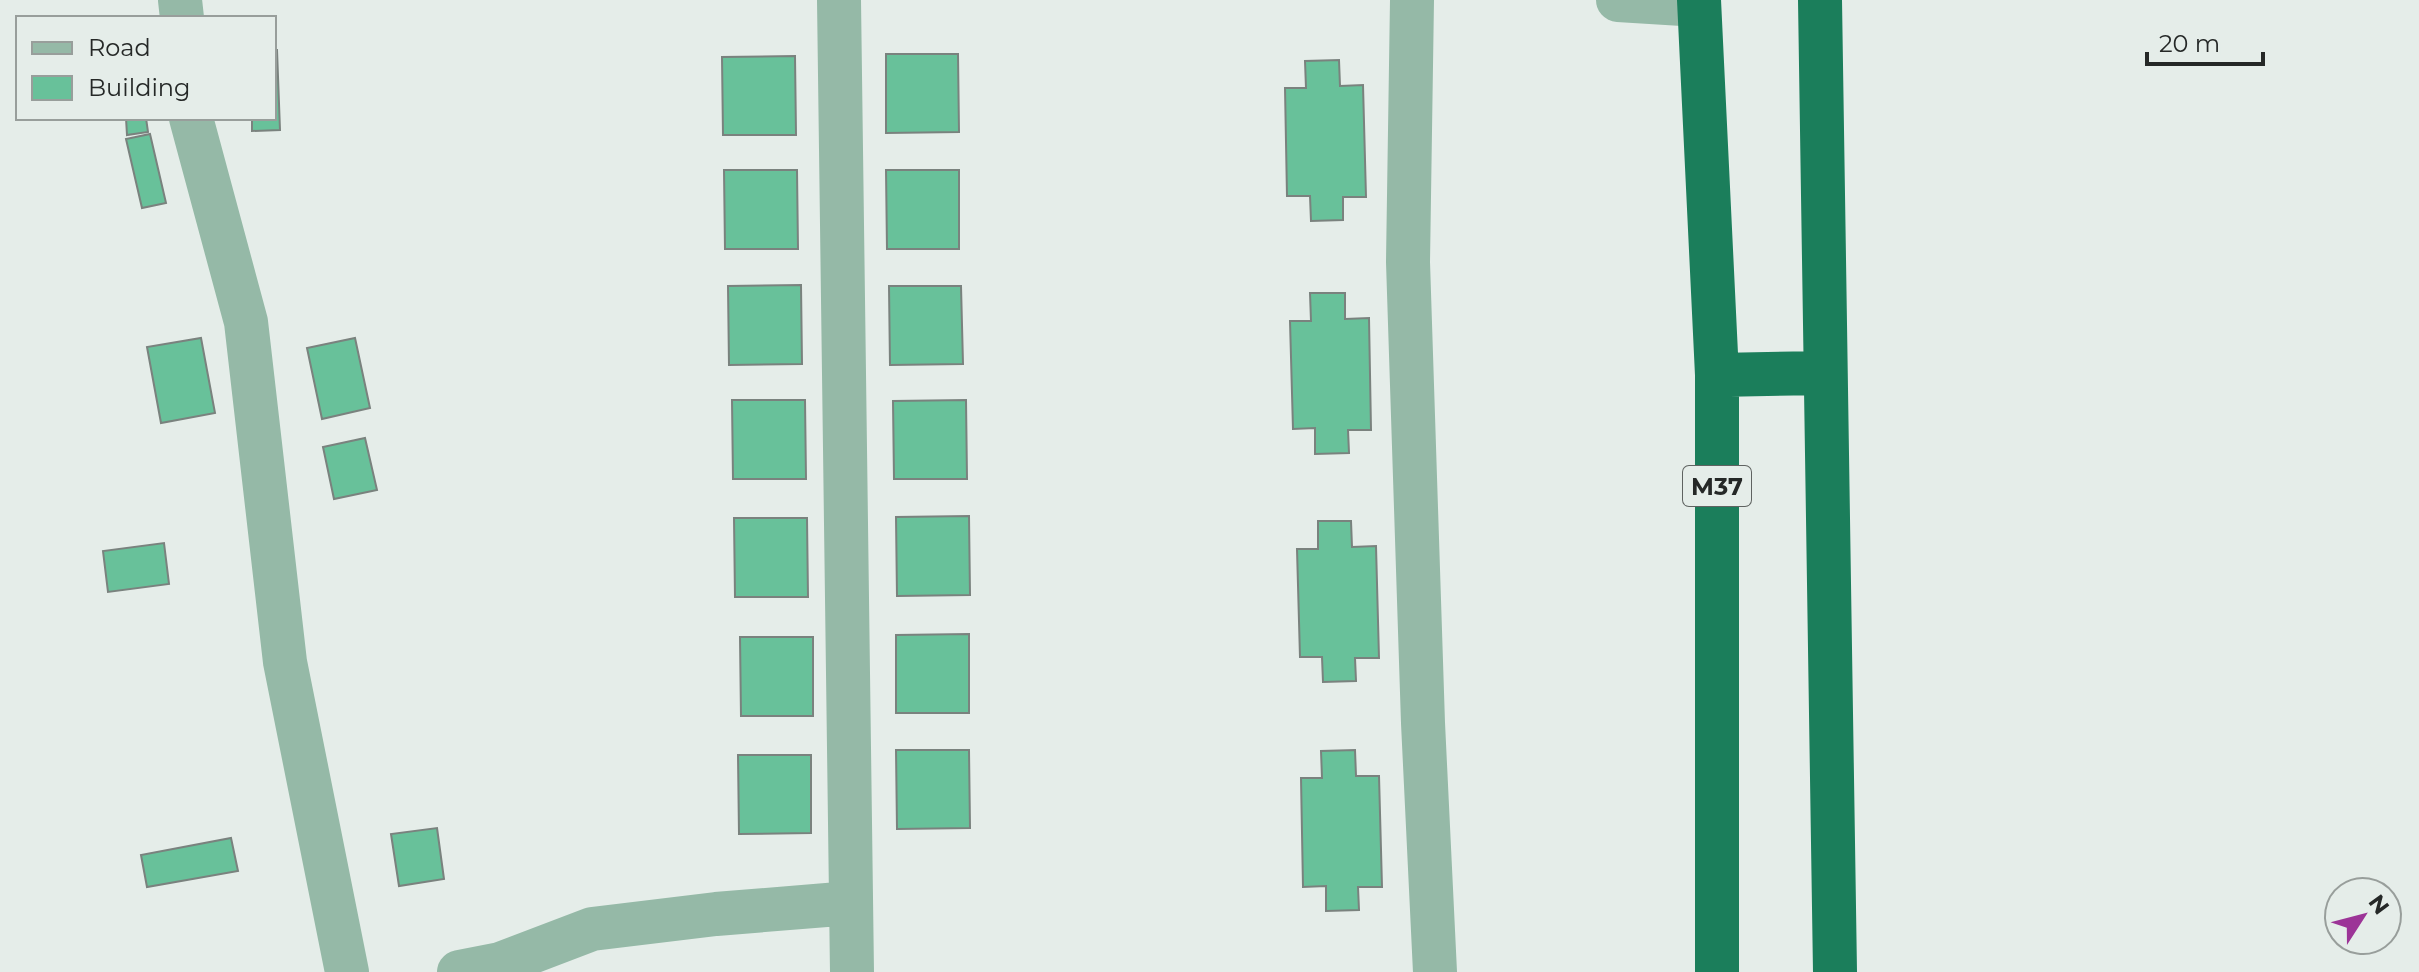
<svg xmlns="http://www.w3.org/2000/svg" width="2419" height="972" font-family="Montserrat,sans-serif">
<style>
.building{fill:#68c19a;stroke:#7a827e;stroke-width:2}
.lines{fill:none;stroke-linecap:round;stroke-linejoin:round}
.minor{stroke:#95b9a7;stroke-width:44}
.highway{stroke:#1b7e5b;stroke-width:44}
.labels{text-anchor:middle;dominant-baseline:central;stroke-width:6;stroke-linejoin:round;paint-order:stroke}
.shield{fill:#e5ede9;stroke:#5f6361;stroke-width:2}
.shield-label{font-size:24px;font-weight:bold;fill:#252827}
</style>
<rect width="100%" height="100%" fill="#e5ede9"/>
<path class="building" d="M274,50H277L280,130L252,131V118H274Z
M886,54H958L959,132L886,133Z
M795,56L796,135H723L722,57Z
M1339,60L1340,86L1363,85L1366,197H1343V220L1311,221L1310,196H1287L1285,88H1306L1305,61Z
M126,118H146L148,132L127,135Z
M150,134L166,203L142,208L126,139Z
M724,170H797L798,249H725Z
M886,170H959V249H887Z
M801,285L802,364L729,365L728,286Z
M889,286H961L963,364L890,365Z
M1310,293H1345V319L1369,318L1371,430H1348L1349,453L1315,454V428L1293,429L1290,321H1311Z
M201,338L215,413L161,423L147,347Z
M355,338L370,408L322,419L307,348Z
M732,400H805L806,479H733Z
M966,400L967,479H894L893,401Z
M365,438L377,490L334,499L323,447Z
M969,516L970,595L897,596L896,517Z
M734,518H807L808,597H735Z
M1318,521H1351L1352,547L1376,546L1379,658H1355L1356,681L1323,682L1322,657H1300L1297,549H1318Z
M164,543L169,584L108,592L103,551Z
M969,634V713H896V635Z
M740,637H813V716H741Z
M896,750H969L970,828L897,829Z
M1355,750L1356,776H1379L1382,887H1358L1359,910L1326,911V886L1303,887L1301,778H1322L1321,751Z
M738,755H811V833L739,834Z
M437,828L444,879L399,886L391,834Z
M231,838L238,871L147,887L141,855Z"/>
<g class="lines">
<path class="minor" d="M180,0L182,18
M839,0L852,972
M1412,0L1408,262L1423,723L1435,972
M1618,0L1699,5
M191,118L246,322L285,662L347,972
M459,972L500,964L592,929L716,914L851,903"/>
<path class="highway" d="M1699,0L1717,375V972
M1820,0L1835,972
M1717,375L1824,373"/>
</g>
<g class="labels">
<rect class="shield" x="1683" y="466" width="68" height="40" rx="6"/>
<g class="shield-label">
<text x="1717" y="486">M37</text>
</g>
</g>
<rect x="16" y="16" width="260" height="104" fill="#e5ede9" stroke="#989e9b" stroke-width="2"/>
<rect x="32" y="42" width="40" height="12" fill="#95b9a7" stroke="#989e9b" stroke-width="2"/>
<text x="88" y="56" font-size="24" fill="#252827">Road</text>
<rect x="32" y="76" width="40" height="24" fill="#68c19a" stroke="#989e9b" stroke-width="2"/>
<text x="88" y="96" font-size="24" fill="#252827">Building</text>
<g transform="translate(2363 916) rotate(54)"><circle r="38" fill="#e5ede9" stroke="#989e9b" stroke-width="2"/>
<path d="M0-6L14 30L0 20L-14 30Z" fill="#9c3497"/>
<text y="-12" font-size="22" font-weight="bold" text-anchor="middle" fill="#252827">N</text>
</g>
<path d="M2147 52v12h116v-12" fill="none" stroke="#252827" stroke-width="4"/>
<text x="2159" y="52" font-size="24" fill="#252827" stroke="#e5ede9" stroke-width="6" paint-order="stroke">20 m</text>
</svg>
